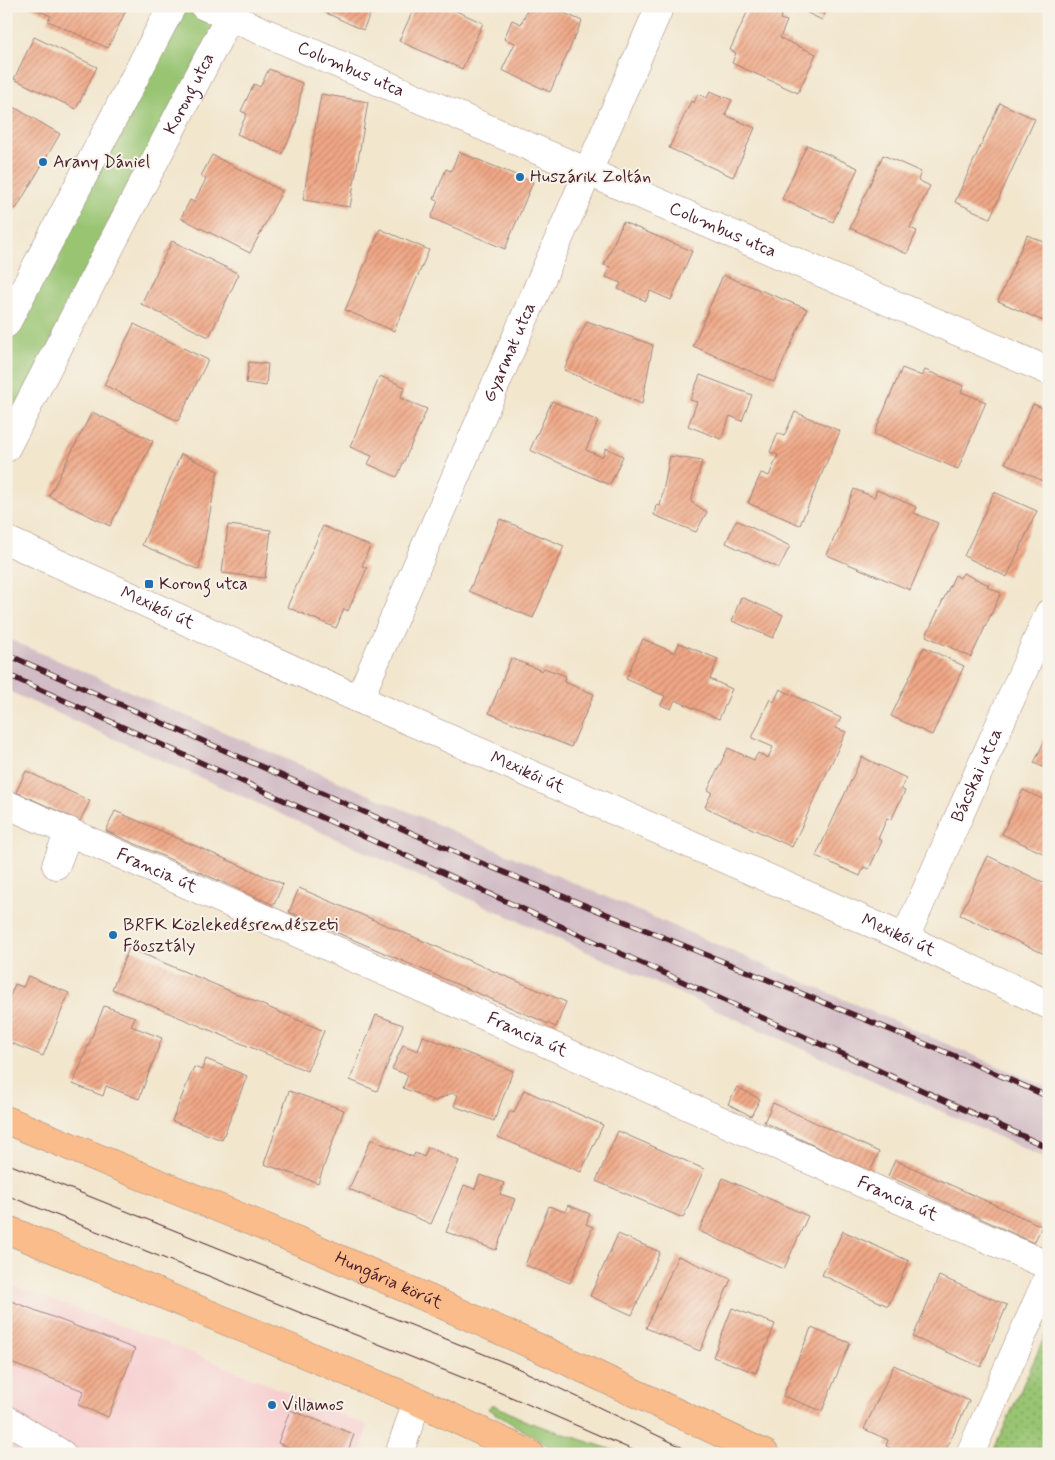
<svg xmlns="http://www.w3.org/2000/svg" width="1055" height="1460" font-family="Mynerve,sans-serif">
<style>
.built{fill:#f7cfd1}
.railway{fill:#d2bdc6}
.grass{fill:#99c573;stroke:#72724f}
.park{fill:url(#park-dots);stroke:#72724f}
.building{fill:url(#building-hatch)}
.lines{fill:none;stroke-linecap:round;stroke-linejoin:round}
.minor-casing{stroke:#9e827c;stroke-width:29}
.major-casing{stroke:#9e827c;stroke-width:29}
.minor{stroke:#fff;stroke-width:28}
.major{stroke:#f9bc8a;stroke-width:28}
.tram{stroke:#4a1f2b;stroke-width:1}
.rail-casing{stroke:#4a1f2b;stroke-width:5.5}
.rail{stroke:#f7f3e8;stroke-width:4;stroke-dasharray:11;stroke-linecap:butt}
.poi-dot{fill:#1f6fb2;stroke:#f7f3e8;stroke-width:2}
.labels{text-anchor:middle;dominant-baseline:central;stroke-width:4;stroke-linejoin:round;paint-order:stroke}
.street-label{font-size:18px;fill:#4a1f2b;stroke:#f7f3e8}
.poi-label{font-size:18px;fill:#4a1f2b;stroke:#f7f3e8;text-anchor:start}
</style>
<defs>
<pattern id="park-dots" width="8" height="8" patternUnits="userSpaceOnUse" patternTransform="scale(1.25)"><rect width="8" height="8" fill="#99c573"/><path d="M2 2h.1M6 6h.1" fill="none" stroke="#7f9f5f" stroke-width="1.8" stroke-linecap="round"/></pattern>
<pattern id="building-hatch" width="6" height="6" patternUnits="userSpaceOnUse" patternTransform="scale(1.25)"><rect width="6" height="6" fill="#f0a886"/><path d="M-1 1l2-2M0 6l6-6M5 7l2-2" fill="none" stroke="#c4886e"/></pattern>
</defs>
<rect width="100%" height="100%" fill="#f7f3e8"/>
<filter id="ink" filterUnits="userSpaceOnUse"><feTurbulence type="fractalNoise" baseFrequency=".02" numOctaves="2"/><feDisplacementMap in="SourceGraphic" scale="10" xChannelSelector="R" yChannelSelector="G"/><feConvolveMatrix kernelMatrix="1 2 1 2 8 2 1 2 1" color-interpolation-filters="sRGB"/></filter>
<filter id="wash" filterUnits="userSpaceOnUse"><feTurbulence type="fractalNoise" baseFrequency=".0096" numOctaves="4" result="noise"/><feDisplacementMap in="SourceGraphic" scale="20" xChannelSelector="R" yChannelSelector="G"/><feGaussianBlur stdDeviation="1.12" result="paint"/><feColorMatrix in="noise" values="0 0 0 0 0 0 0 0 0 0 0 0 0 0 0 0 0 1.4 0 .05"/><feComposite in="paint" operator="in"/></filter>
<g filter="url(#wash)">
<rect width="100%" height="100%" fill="#f2e6cd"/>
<path class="built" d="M6,1283L173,1345L368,1426L360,1454H6Z"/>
<path class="railway" d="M6,638L1049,1088V1160L6,690Z"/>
<path class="grass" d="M183,6H225L6,431V345Z
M492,1404L528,1422L625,1454H568L545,1444L488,1409Z"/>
<path class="park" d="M1049,1327V1454H992Z"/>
<g id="blocks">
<path class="building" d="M29,6H128L108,48L48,21L51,16Z
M311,6H374L363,30Z
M415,6H445L483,23L462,69L399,41Z
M529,6H549L582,21L550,92L502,70L515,43L504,39L512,20L521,24Z
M750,6L758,8L759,6H786L780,19L787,21L780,38L816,54L798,93L732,63L736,53L730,50Z
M793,6H828L822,20Z
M34,37L97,67L76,109L14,79Z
M269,69L302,83L296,124L282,154L237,134L247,114L241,111L254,84L260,87Z
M710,91L732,100L725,115L755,128L733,177L669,148L691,101L694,103L698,94L707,98Z
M321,94L368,102L350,207L303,200Z
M7,103L60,134L16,209L6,204Z
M1000,103L1035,119L990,218L955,202Z
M807,145L858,168L833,222L782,199Z
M459,152L533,182L505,249L431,218L438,201L434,199L446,169L451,171Z
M212,155L282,191L250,253L181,218L190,200L194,202L206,179L201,176Z
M883,155L921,172L918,180L930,186L910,228L917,231L907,254L850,228Z
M623,222L692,251L671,300L650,291L646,301L618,289L621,283L606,277L610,267L604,265Z
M380,229L429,250L394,331L345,310Z
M1027,235L1049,244V309L1043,321L998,301Z
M172,241L239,274L209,337L141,304Z
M723,275L807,309L774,382L693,346Z
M587,321L653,345L642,404L564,370Z
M134,324L208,360L178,421L104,385Z
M249,362L268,364L266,386L246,383Z
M902,368L922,376L925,370L964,386L961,392L986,402L958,469L874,434Z
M700,375L752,395L742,421L730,416L721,439L688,426L697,402L690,400Z
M380,376L405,387L400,398L427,409L397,477L368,464L372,456L350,447Z
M552,401L598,421L586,450L602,457L606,448L623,456L610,485L530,450Z
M1033,404L1049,411V484L1005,463Z
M92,412L153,441L110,526L49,496Z
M795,412L840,431L800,525L748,503L761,473L769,476L778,455L770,452L778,433L784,436Z
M181,454L218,471L199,570L142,545Z
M670,456L702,461L691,502L707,512L696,532L654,515L656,505L660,506Z
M854,489L874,497L877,490L916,507L914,513L938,523L910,590L827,555Z
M994,492L1037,511L1007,577L964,556Z
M500,519L564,546L533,618L469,591Z
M736,520L790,546L779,568L726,543Z
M228,525L271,530L265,578L222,573Z
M323,526L370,546L362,566L367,568L348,611L344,609L336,628L287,607Z
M963,573L989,585L987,587L1001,593L971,657L926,636L955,575L960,578Z
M741,597L783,615L773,638L732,621Z
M643,639L675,653L679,643L718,659L710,679L732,689L719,719L675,700L671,709L661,705L665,696L626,679Z
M924,647L964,666L932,735L891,716Z
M511,658L542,671L544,668L566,676L564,682L594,694L571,747L489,713Z
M780,689L841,718L836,728L846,732L792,847L705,807L712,792L708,790L728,748L754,760L758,753L768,758L773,747L752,738L770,699L774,702Z
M1049,731V770L1034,763Z
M862,757L906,778L901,789L905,791L891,820L887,818L878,839L882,841L869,869L864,867L860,876L816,856Z
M26,771L90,801L80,821L16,792Z
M1023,790L1049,802V856L1002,834Z
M115,811L283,884L274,905L106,831Z
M988,856L1049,885V956L960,915Z
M299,888L566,1002L556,1027L289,912Z
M129,948L324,1031L307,1071L112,989Z
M28,976L69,993L43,1056L6,1041V1005L15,984L23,987Z
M104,1006L135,1017L131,1026L162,1038L139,1099L106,1086L103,1096L73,1084Z
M376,1015L403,1025L377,1091L350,1080Z
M423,1036L513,1071L494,1121L454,1106L458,1095L452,1093L435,1101L403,1088L408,1075L392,1069L403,1045L418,1051Z
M206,1059L247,1076L222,1140L172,1121L194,1067L202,1070Z
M737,1087L760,1099L751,1116L728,1104Z
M524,1090L603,1125L581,1172L498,1137L510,1111L514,1113Z
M289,1091L344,1110L318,1183L264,1164Z
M773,1103L879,1152L870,1172L764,1122Z
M618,1131L704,1169L683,1218L596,1181Z
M371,1139L413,1157L415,1153L424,1157L428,1147L459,1161L431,1224L349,1189Z
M895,1160L1042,1226L1034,1243L888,1176Z
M480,1175L504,1183L500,1194L515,1199L496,1250L446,1232L464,1185L475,1189Z
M723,1178L808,1216L784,1269L699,1231Z
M568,1205L590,1214L586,1224L593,1227L570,1283L525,1265L549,1206L565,1212Z
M843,1231L909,1261L888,1306L822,1275Z
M618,1234L660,1252L632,1315L590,1296Z
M678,1256L731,1279L700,1351L646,1328Z
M939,1276L1007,1305L981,1367L913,1337Z
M6,1299L135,1349L108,1417L78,1405L84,1391L6,1361Z
M732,1308L775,1324L756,1373L713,1357Z
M811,1328L850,1343L822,1411L783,1396Z
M894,1365L969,1401L944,1454H919L913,1451L911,1454H902L886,1446L888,1440L864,1429Z
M290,1410L354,1434L347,1454H289L291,1448L278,1443Z"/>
</g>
</g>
<g filter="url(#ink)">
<use href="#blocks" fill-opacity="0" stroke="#9e827c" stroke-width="1"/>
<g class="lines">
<defs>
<g id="minor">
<path id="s1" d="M204,6L1049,371"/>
<path d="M6,324L172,6"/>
<path id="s2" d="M6,448L235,6"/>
<path id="s3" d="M6,540L359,699L905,938L1049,1005"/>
<path id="s4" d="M359,699L660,6"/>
<path id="s5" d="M6,804L1049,1266"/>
<path d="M56,865L69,831"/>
<path id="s6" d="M905,938L1049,613"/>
<path d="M6,1419L62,1454"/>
<path d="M399,1454L417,1401"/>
<path d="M970,1454L1049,1275"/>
</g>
<g id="major">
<path id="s7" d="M6,1120L313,1247L537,1347L765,1454"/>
<path d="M6,1229L417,1401L530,1454"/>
</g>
</defs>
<use href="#minor" class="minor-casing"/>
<use href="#major" class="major-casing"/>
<use href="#minor" class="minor"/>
<use href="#major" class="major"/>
<path class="tram" d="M6,1163L511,1365L696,1454
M6,1195L511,1397L642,1454"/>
<defs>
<path id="rail" d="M6,654L464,856L967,1061L1049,1097
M6,674L1049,1148"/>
</defs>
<use href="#rail" class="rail-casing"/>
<use href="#rail" class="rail"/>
</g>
</g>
<g class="poi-dot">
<circle cx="43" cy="162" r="5"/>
<circle cx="520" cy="177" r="5"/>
<rect x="144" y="579" width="10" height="10" rx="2.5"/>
<circle cx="113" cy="935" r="5"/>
<circle cx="272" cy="1405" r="5"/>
</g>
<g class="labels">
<g class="street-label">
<text stroke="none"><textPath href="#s1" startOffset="160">Columbus utca</textPath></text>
<text stroke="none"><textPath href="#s2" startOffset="399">Korong utca</textPath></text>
<text stroke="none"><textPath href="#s1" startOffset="565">Columbus utca</textPath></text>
<text stroke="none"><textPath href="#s4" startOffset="378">Gyarmat utca</textPath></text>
<text stroke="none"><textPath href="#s3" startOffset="166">Mexikói út</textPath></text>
<text stroke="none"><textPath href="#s3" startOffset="571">Mexikói út</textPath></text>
<text stroke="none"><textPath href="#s6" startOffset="178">Bácskai utca</textPath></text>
<text stroke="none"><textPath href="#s5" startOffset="165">Francia út</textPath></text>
<text stroke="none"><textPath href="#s3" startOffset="976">Mexikói út</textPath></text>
<text stroke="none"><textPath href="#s5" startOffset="570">Francia út</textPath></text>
<text stroke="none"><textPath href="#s5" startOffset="975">Francia út</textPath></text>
<text stroke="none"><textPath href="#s7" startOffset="415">Hungária körút</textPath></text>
</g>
<g class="poi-label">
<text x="53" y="162">Arany Dániel</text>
<text x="530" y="177">Huszárik Zoltán</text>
<text x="159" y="584">Korong utca</text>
<text x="123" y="925">BRFK Közlekedésrendészeti<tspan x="123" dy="21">Főosztály</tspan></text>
<text x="282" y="1405">Villamos</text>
</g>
</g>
<rect width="1055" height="1460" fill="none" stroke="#f7f3e8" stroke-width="25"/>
</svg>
